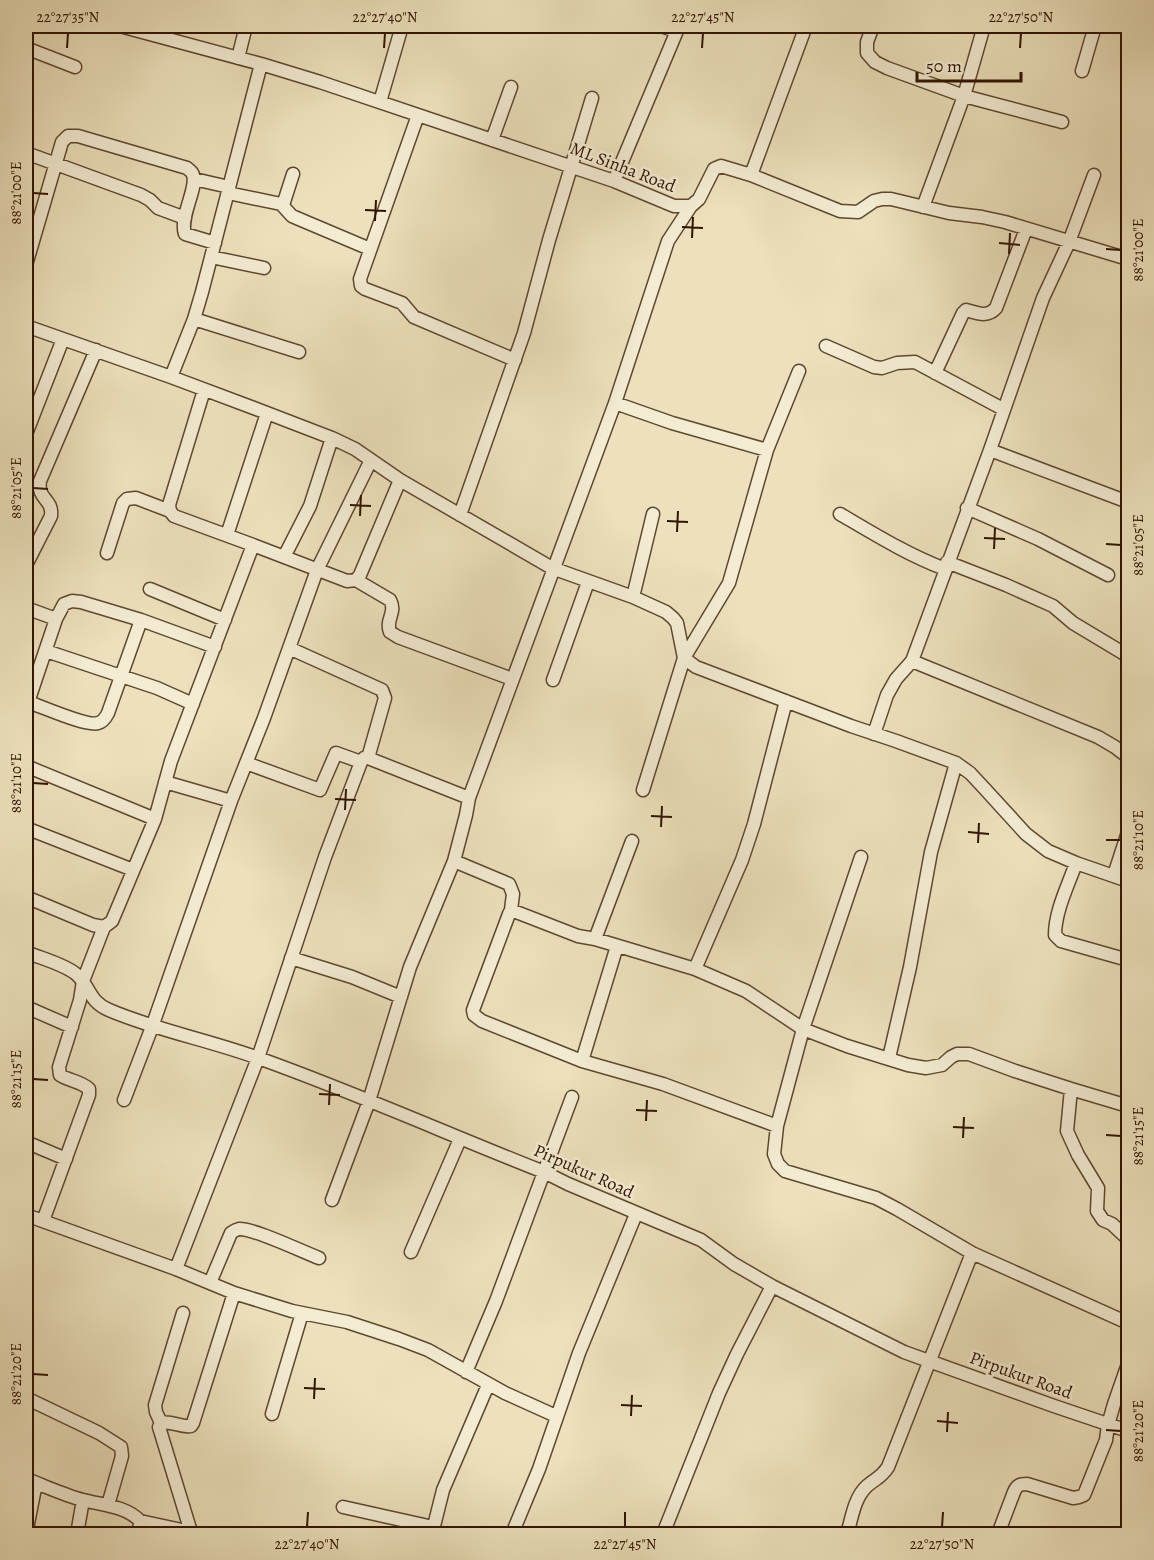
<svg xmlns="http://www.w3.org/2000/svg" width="1154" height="1560" font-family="Alegreya,serif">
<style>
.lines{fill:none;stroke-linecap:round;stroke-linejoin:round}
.street-casing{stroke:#5f472f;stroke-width:15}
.street{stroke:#f3ecd3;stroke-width:12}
.ticks{fill:none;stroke:#301400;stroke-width:2}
.labels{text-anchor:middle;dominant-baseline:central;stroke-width:5;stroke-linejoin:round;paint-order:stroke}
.street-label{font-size:18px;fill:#301400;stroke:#f3ecd3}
.neatline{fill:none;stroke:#301400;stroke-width:2}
.ticks-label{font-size:15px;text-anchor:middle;fill:#301400}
</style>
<rect width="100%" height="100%" fill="#ece1bc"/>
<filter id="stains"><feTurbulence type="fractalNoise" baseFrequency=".00333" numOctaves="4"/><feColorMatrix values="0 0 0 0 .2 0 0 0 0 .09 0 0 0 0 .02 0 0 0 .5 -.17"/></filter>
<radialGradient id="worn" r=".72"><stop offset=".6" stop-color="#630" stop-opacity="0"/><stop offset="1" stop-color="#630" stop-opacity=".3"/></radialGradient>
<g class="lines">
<defs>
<path id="street" d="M120,26L261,64L320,82L614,181L674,206H691L699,199L714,169L721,166L751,175L840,211L858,212L874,201L882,199H891L949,213L982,217L1005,222L1128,259
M661,26L676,31
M873,26L867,42V53L875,62L887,68L964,96L1062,122
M26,48L75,67
M238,58L246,26
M1082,71L1095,26
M380,102L402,26
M418,115L360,279L361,286L365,289L402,303L414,317L515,360
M492,140L511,87
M26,153L141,195L150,200L158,208L185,218
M751,175L806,26
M194,179L229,187
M614,181L679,26
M228,193L281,204L284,202L293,174
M281,204L292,216L299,219L370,249
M923,207L964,96L984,26
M211,257L264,268
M26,265L62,142L68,136H78L187,168C190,171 192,171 193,175C198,188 179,217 185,234L215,243
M194,319L299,352
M26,326L171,377L267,413L332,438L355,449L400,480L552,568L633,597L666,612L673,618L677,623L684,658L696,667L851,726L896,741L956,763L970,773L984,788L1026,834L1048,851L1076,863L1128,881
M826,346L874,367L882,368L897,363L915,362L1003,409
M935,373L963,313L966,310C977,313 987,318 996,308L1026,229
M171,377L194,319L202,292L261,64
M204,390L169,505L170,511L174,516L253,545
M615,403L672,423L767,450
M26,434L63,339
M990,450L1128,502
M967,508L1038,539L1108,575
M840,514C874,534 908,555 945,569
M460,515L524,333L549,240L592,98
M227,535L267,413
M107,553L123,503L127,499L136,498L170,511
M284,557L310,506L332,438
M947,562L1006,585L1053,606L1073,623L1128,656
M26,565L51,516C53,498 37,500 40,481L96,350
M356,580L390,600C397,613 385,619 390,632L398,637L512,679
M150,589L225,620
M633,597L653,514
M26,608L56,619
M289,648L382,690L385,698L368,758
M46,651L157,688L193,704
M912,661L1098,737L1115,747L1128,757
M553,680L588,582
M786,701L754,824L742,860L695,969L746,991L803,1029L861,857
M28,702C41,706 87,727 98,723C103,722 106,717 108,713L141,620
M26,708L56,619L64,604L72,601L81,602L141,620L215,647
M874,734L887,695L896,679L912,661L990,450L1043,298L1069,242L1094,175
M246,763L320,790L336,753L361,762
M26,766L155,819
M165,782L231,801
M643,790L684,658L729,583L767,450L799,371
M26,828L133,870
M454,861L509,884L513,894L511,910
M1076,863C1068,886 1055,911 1055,935L1061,941L1128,960
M1114,875L1128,832
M26,897L93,925L104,927L112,921L155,819L171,761L253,545L347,581L356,580L360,575L400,480
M595,939L632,841
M26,952C40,958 64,964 76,974C91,987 88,1001 109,1010C158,1031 210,1040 261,1059C356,1093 450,1135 544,1172L568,1184L701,1240L734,1264L772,1286L904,1352L1054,1406L1128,1431
M291,958L352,977L401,997
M695,969L595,939L578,936L511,910L509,914L473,1010L474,1015L482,1021L582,1061L663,1084L777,1126
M26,1007L72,1027
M889,1058L910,967L931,852L956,763
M582,1061L617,946
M1071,1089L1015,1071L969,1054H957L951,1057L942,1065L926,1068L908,1065L847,1046L803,1029L777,1126L774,1154L778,1164L785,1171L876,1198L897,1209L972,1253L1128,1323
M124,1100L152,1027L231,801L264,718L317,570L371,460
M1128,1106L1071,1089L1067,1131L1078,1155L1098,1188L1097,1211L1103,1220L1112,1224L1128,1239
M26,1142L66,1159
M332,1200L369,1101L410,967L454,861L466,815L469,798L615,403L668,241L691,206
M26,1215L176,1269
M43,1221L89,1095V1089C81,1081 69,1081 60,1075L59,1067L80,1000L83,981L104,927
M411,1252L460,1139
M210,1283L231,1233C234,1231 235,1230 239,1229C253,1228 303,1252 319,1258
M234,1293L292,1311L347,1322L399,1339L428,1350L505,1393L556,1416
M466,1372L496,1301L572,1097
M26,1398L99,1433L121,1447L122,1456L108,1505
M272,1414L302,1313
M161,1423L156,1412L155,1405L183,1313
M26,1479C45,1486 64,1495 83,1500C102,1505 126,1506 140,1521L139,1534
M343,1507L433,1527
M140,1521L191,1532L159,1427L161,1423C171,1420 181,1428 191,1426L193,1423L234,1293L176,1269L258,1058L325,857L361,762L364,758H368L469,798
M26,1534L36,1483
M77,1534L83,1500
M432,1534L443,1490L488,1385
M512,1534L539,1469L579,1353L636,1214
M663,1534L719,1393L737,1354L772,1286
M847,1534C852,1518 854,1498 867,1486C876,1478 881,1478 888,1467L972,1253
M998,1534L1014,1492C1017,1485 1020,1484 1027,1484L1073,1498L1079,1497L1084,1495L1106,1440L1108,1425L1114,1404L1128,1364"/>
</defs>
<use href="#street" class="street-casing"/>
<use href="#street" class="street"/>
</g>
<path class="ticks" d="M67,48L68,33M384,48L385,33M702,48L703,33M1020,48L1021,33M33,193L48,194M365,210L386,211M375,221L376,200M682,227L703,228M692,238L693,217M999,243L1020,245M1106,249L1121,250M1009,254L1010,233M33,488L48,489M350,505L371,506M360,516L361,495M667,521L688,522M677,532L678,511M984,538L1005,539M1106,544L1121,545M994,549L995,528M33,783L48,784M335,799L356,800M345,810L346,789M651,816L672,817M661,827L662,806M968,832L989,834M1106,840H1121M978,843L979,823M33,1079L48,1080M319,1094L340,1095M329,1105L330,1084M636,1110L657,1111M646,1121L647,1100M953,1127L974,1128M1106,1135L1121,1136M963,1138L964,1117M33,1374L48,1375M304,1388L325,1389M314,1399L315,1378M621,1405L642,1406M631,1416L632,1395M937,1421L958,1423M1106,1430L1121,1431M947,1432L948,1412M307,1527L308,1512M625,1527V1512M942,1527L943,1512"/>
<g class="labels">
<g class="street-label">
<text transform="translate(623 167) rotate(21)">ML Sinha Road</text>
<text transform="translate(584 1171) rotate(24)">Pirpukur Road</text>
<text transform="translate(1021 1375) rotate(20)">Pirpukur Road</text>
</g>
</g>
<rect width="1154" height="1560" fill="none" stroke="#ece1bc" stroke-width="66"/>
<path d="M917 72v9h104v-9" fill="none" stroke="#301400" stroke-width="3"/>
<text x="926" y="72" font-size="18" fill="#301400" stroke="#f3ecd3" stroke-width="4.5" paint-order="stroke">50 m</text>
<rect x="33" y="33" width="1088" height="1494" class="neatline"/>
<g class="ticks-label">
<text x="68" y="22">22°27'35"N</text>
<text x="385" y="22">22°27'40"N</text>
<text x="703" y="22">22°27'45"N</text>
<text x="1021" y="22">22°27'50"N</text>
<text transform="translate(16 193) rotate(-90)" y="5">88°21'00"E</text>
<text transform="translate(1138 250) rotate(-90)" y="5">88°21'00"E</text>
<text transform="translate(16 488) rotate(-90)" y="5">88°21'05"E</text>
<text transform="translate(1138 545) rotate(-90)" y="5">88°21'05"E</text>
<text transform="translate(16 783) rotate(-90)" y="5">88°21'10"E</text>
<text transform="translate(1138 840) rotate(-90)" y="5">88°21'10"E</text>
<text transform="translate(16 1079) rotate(-90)" y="5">88°21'15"E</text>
<text transform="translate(1138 1136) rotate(-90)" y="5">88°21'15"E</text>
<text transform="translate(16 1374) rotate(-90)" y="5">88°21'20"E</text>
<text transform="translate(1138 1431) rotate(-90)" y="5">88°21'20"E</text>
<text x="307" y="1549">22°27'40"N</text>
<text x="625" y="1549">22°27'45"N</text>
<text x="942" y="1549">22°27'50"N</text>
</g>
<rect width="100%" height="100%" filter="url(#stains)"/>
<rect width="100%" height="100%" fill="url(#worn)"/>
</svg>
